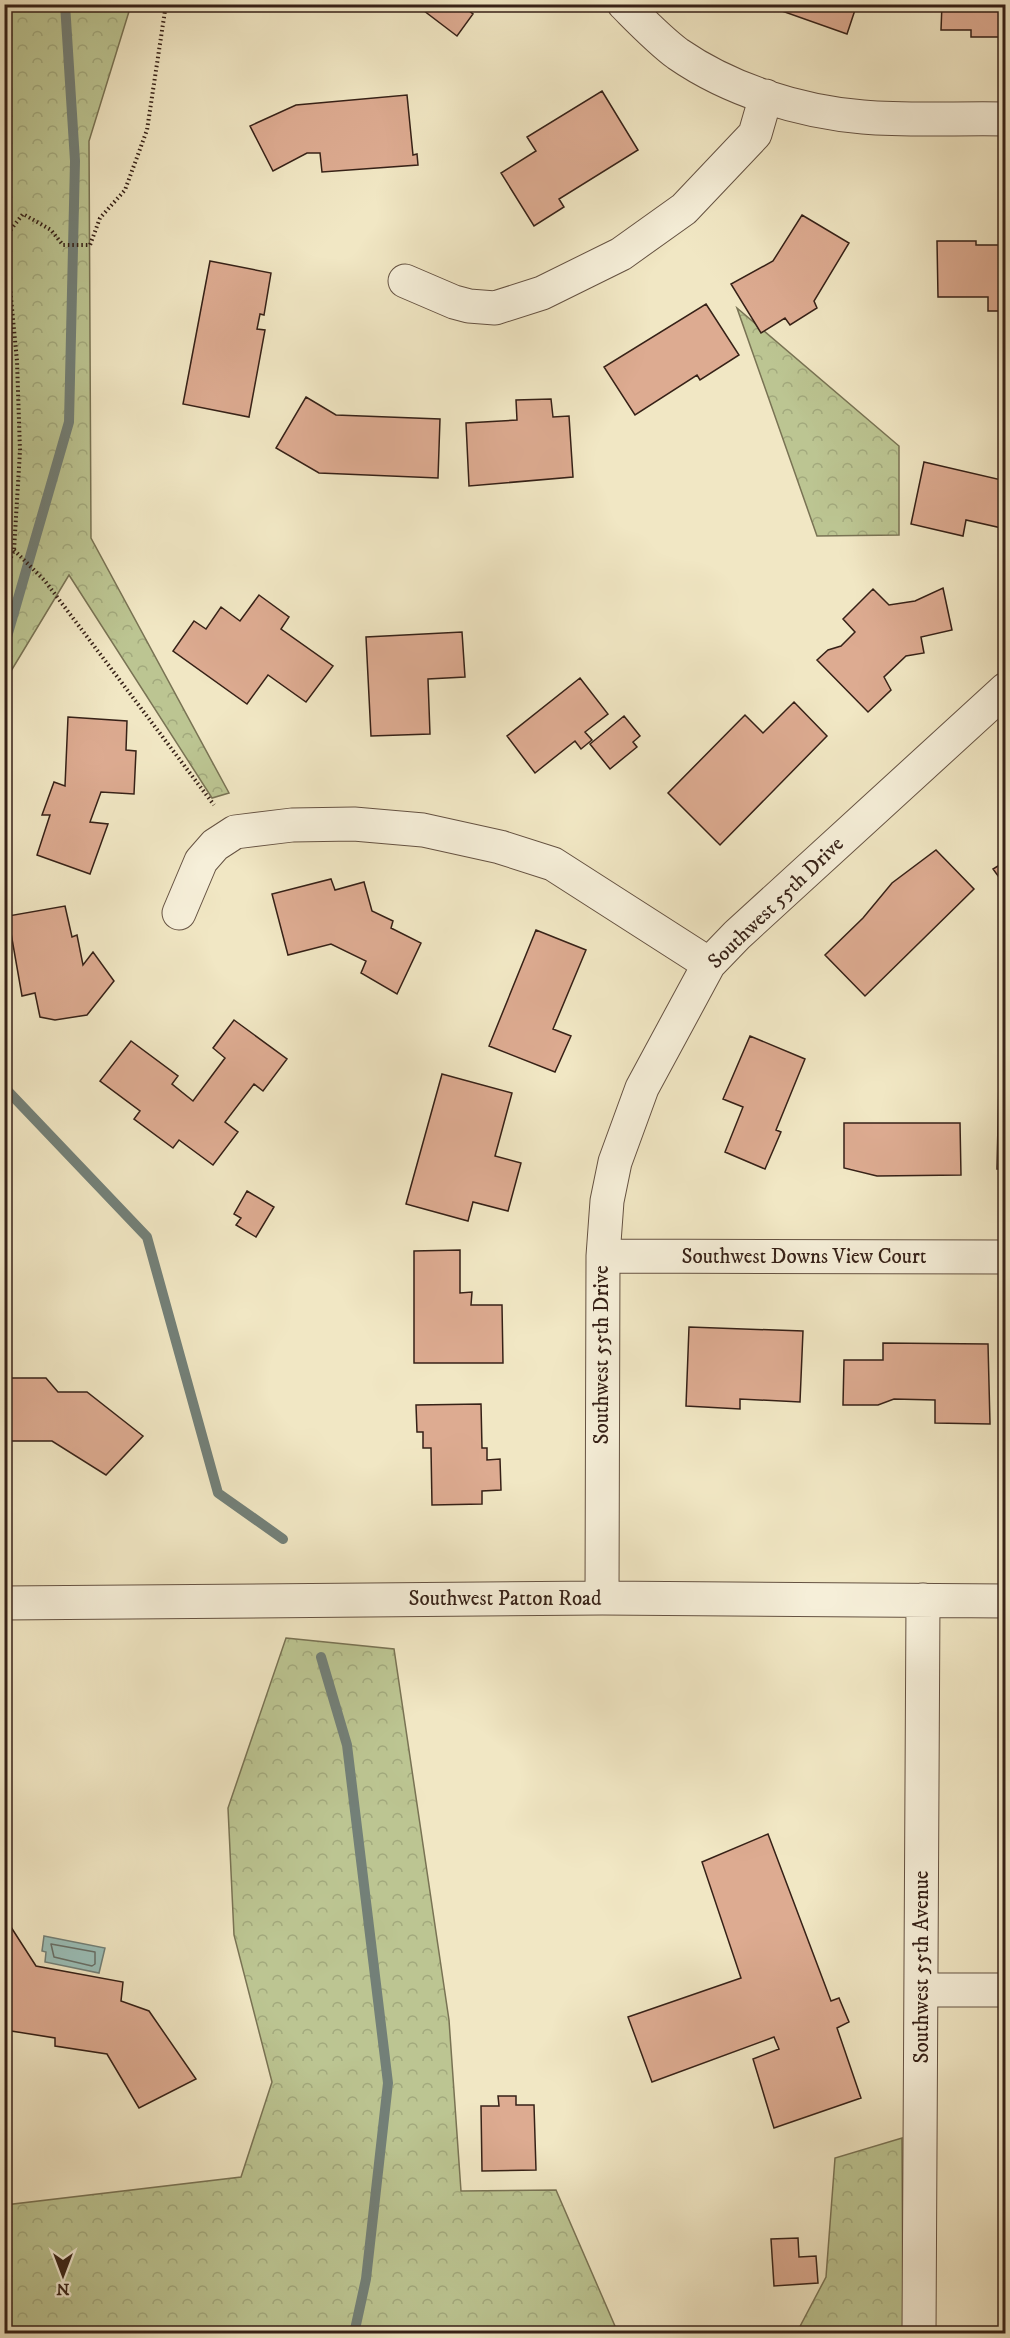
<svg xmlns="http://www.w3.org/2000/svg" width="1010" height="2338" font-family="'IM FELL DW Pica',serif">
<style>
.forest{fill:url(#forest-crowns);stroke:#797354;stroke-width:1.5}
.water{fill:#9bbfb8;stroke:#738078;stroke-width:1.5}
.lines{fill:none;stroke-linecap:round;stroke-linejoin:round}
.shore{stroke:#687068;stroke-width:1.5}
.stream{stroke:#738078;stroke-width:10}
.building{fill:#ddab91;stroke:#362117;stroke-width:1.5}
.minor-casing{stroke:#655242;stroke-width:35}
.path{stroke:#362117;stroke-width:4;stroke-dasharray:1.5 3;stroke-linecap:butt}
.minor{stroke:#f6efd9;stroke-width:33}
.labels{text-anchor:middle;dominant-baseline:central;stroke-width:4.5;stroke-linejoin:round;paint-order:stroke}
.street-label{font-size:21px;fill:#362117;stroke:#f6efd9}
</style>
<defs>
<pattern id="forest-crowns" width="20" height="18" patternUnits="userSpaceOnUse" patternTransform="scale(1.5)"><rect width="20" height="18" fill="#bcc592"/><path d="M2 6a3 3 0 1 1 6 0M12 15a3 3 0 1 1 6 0" fill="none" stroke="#a2a97d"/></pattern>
</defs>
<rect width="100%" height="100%" fill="#f1e7c4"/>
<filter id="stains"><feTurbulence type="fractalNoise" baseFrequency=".00333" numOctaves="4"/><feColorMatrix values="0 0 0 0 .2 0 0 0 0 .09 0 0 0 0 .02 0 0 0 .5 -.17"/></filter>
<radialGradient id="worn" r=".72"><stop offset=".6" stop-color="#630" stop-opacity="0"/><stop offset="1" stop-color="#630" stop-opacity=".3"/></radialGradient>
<path class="forest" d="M5,4L131,5L89,141L91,538L229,793L212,798L69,575L5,681Z
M737,308L899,446V535L817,536Z
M286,1638L394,1649L449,2020L461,2191L556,2190L618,2333H5V2205L241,2177L272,2082L234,1935L228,1808Z
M902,2138L903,2333L796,2334L826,2277L835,2158Z"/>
<path class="water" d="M44,1936L105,1948L99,1973L45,1962L46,1952L42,1951Z"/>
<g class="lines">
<path class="shore" d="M51,1944L95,1952V1964L92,1966L54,1957Z"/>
<path class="stream" d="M4,647L69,422L75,161L65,4
M4,1087L147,1237L218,1493L283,1539
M321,1657L347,1745L388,2083L366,2279L354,2334"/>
</g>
<path class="building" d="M415,4H460L473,14L457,36Z
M762,4H857L847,34Z
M942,4H1006V37H971V30H941Z
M602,91L638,150L559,199L564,207L534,226L501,173L536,151L527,137Z
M407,95L413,155L417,154L418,165L322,172L320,153H307L273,171L250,126L296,105Z
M802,215L849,243L814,301L817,308L790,325L785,318L761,333L731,284L773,261Z
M1002,239H1006V311H988V297H938L937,241H976V245H1002Z
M210,261L271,273L264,315L260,314L257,329L265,330L249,417L183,404Z
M706,304L739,355L700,380L697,375L635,415L604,367Z
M306,397L336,415L440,419L438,478L319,473L276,448Z
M551,399L553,417L569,416L573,477L469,486L466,423L517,420L516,400Z
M924,462L1006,481V529L966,520L963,536L911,524Z
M943,588L952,630L921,637L924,653L906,656L884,677L891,690L868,712L817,660L828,650L841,646L855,632L843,619L873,589L889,605L915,601Z
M259,595L289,617L281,629L333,666L306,702L268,675L247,704L173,651L194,621L206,629L221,607L240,621Z
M462,632L465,677L428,679L430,734L371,736L366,637Z
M580,678L608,714L585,732L592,740L581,749L575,741L535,773L507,736Z
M794,702L827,736L720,845L668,793L745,715L763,733Z
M624,716L640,736L633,742L637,747L610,769L590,744Z
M68,717L127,721L126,750L136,751L134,794L101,792L90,822L108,824L90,874L37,855L50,815H42L54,782L65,786Z
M936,850L974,889L865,996L825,955L863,918L892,883Z
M1006,861V887L993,869Z
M331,879L335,890L364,882L372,911L393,921L391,928L421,943L397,994L361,973L366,961L331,944L288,955L272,894Z
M65,906L72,937L77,935L83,965L93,952L114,981L87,1015L55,1020L40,1017L35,993L22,996L8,916Z
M536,930L586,950L553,1029L571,1036L555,1072L489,1046Z
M234,1020L287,1059L263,1091L254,1084L225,1122L238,1132L213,1165L179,1140L173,1148L134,1119L140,1111L100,1081L131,1041L178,1076L172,1084L193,1101L225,1058L213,1048Z
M750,1036L805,1059L776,1130L781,1132L765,1169L725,1152L743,1107L723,1099Z
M442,1074L512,1093L495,1156L521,1163L508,1211L473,1202L468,1221L406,1204Z
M999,1080H1006V1169H997Z
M844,1123H960L961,1175L877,1176L844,1168Z
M247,1191L274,1207L256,1237L236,1225L241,1218L234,1214Z
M460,1250V1293L472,1292L471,1305H502L503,1363H414V1251Z
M689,1327L803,1331L800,1402L740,1399V1409L686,1406Z
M883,1343L988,1344L990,1424L935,1423V1400L894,1399L878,1405H843L844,1360H883Z
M4,1378H46L58,1392H87L143,1436L106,1475L52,1441H4Z
M481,1404L482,1448H487V1460L500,1459L501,1490L482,1491V1504L432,1505L431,1448H423V1432H417L416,1405Z
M768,1834L831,2001L839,1998L849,2022L837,2028L861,2098L774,2128L753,2059L779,2049L774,2037L652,2082L628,2017L741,1978L702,1862Z
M9,1924L36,1966L123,1982L121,2001L149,2011L196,2079L139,2108L107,2054L55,2046V2038L5,2030L4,1927Z
M498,2096H516V2105H534L536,2170L482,2171L481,2106H499Z
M798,2238L799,2257L816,2256L818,2283L774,2286L771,2239Z"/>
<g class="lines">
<defs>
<path id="minor" d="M624,4C641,21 659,40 678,54C730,90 800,112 863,117C910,121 958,118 1006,119
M405,281L454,302L469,306L495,308L542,293L621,254L684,209L755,134L766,96
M179,913L201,861L215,845L235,832L292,825L354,824L423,830L500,847L553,864L709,964
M603,1256L1006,1257
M602,1598L603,1256L607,1201L615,1162L642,1088L709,964L737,935L1006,689
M4,1603L602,1598L1006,1601
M922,1990H1006
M919,2334L923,1600"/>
</defs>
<use href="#minor" class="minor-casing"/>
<path class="path" d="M5,237L23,214L51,230L63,245H90L100,218L125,190L147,130L166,4
M14,550L45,581L214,805
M4,574L14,550L20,451L17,361L5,235"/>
<use href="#minor" class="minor"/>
</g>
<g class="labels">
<g class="street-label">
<text transform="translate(776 903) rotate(-44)">Southwest 55th Drive</text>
<text x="804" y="1257">Southwest Downs View Court</text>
<text transform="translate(602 1355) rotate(-90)">Southwest 55th Drive</text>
<text x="505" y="1599">Southwest Patton Road</text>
<text transform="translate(922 1967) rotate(-90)">Southwest 55th Avenue</text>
</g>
</g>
<rect width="1010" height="2338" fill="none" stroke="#f1e7c4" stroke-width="24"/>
<rect x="6" y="6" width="998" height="2326" fill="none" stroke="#362117" stroke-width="3"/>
<rect x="12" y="12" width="986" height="2314" fill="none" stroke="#362117" stroke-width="1.5"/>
<g transform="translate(63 2275) rotate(180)" stroke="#f6efd9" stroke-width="4.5" paint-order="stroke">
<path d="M0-4.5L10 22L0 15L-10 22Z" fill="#362117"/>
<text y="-9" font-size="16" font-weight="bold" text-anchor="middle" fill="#362117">N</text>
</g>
<rect width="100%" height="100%" filter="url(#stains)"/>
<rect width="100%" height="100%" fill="url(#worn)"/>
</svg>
